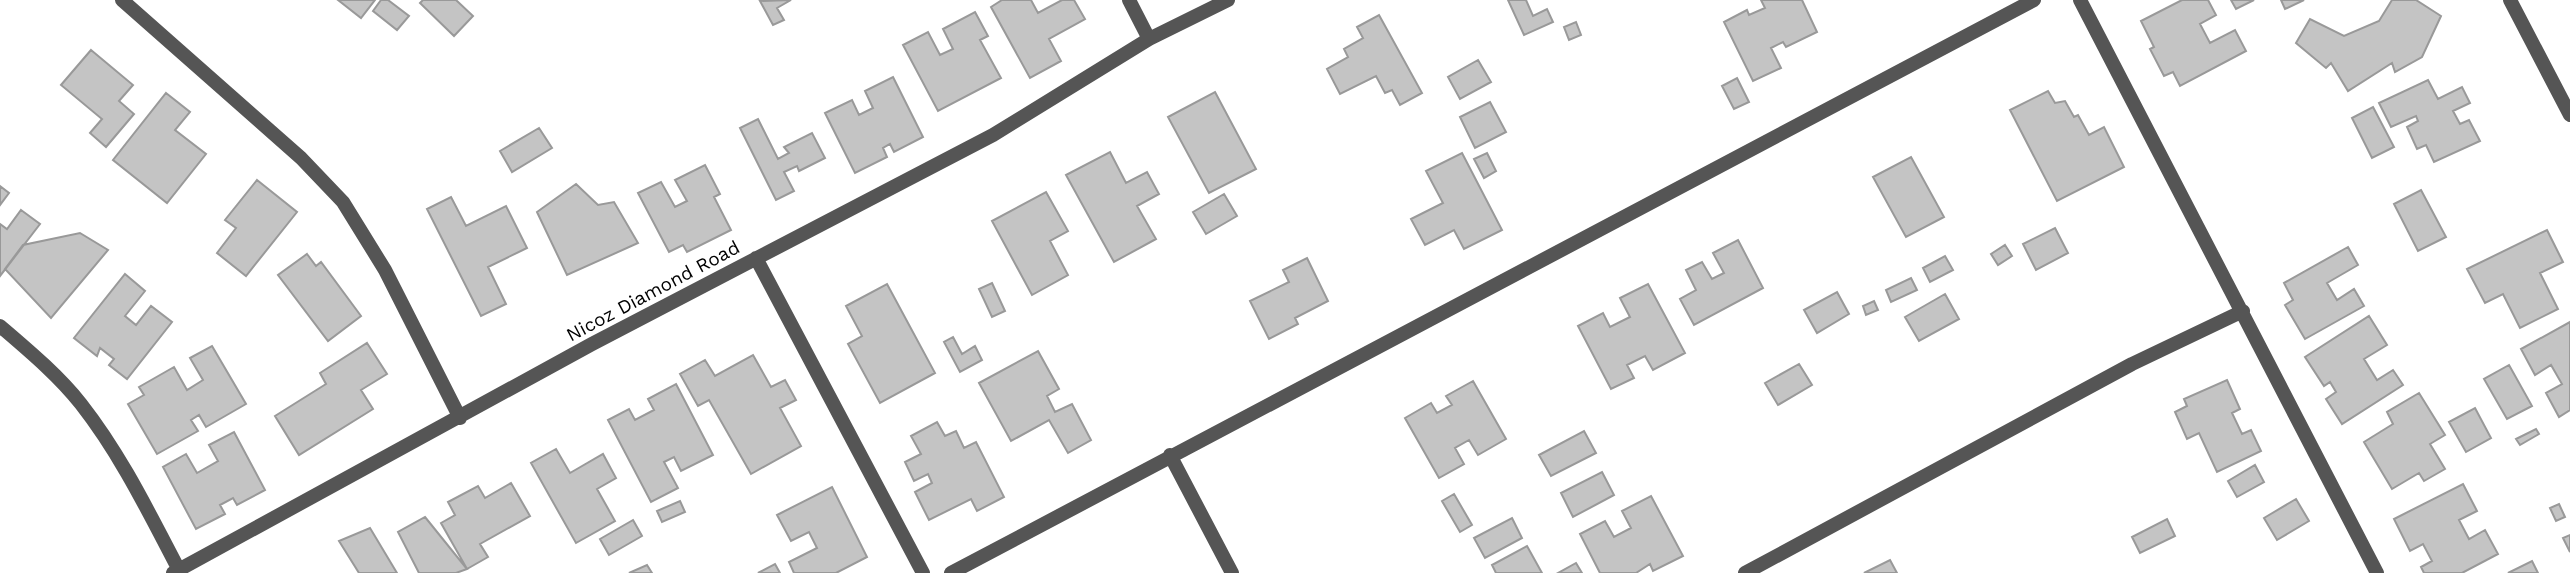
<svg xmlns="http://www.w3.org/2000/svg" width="2570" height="573" font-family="'Work Sans',sans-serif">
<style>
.building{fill:#c4c4c4;stroke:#999;stroke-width:2}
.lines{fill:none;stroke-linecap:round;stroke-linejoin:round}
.minor{stroke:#555;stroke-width:14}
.labels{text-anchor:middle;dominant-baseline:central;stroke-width:7;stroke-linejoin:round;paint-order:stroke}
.street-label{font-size:19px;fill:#000;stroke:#fff}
</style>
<rect width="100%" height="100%" fill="#fff"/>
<path class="building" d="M338,0H375L361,18Z
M381,0H388L409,16L397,30L373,11Z
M423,0H456L473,16L454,36L420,3Z
M791,0L777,8L784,20L773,25L760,1Z
M1002,0H1031L1038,13L1062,0H1074L1085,19L1049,39L1061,61L1030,78L991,7Z
M1508,0H1526L1533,16L1547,9L1553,22L1524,35Z
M1761,0H1802L1817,32L1786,47L1783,42L1771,48L1781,68L1753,81L1724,22L1747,10L1749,15L1765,8Z
M2182,0H2208L2216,15L2200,24L2210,43L2235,30L2246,51L2180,86L2173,72L2164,76L2150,49L2154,47L2141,21Z
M2231,0H2254L2236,9Z
M2281,0H2304L2285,9Z
M2392,0H2416L2441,16L2422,57L2395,72L2392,63L2348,91L2331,63L2326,68L2296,43L2310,19L2344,36L2379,21Z
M975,12L988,36L980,40L1001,78L938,111L903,45L928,32L940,55L953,49L943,29Z
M1379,15L1422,93L1400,105L1392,90L1385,93L1376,76L1340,94L1327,69L1348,57L1344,49L1363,38L1357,27Z
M1576,22L1581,35L1569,40L1564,27Z
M91,50L133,85L119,101L134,114L106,147L90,133L102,119L61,85Z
M1478,60L1491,82L1460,99L1448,77Z
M893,77L923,137L894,152L890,144L883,148L887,157L855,173L825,113L852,100L859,115L873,108L865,91Z
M1737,78L1749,102L1734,109L1722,86Z
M2428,80L2438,99L2462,87L2470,103L2453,111L2460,124L2469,120L2480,141L2434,162L2426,145L2417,149L2407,127L2418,121L2416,116L2391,127L2379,103Z
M2048,91L2055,103L2065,101L2074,117L2078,115L2089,135L2104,127L2124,167L2057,201L2010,110Z
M1215,92L1256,169L1209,193L1168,117Z
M166,93L190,112L175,130L206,154L167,203L113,160Z
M1490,102L1506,132L1475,148L1460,117Z
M2373,107L2394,147L2372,158L2352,118Z
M758,119L778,159L789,153L784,147L812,133L825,158L799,171L797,166L784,172L794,191L776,200L740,128Z
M539,128L552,148L512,172L500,151Z
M1110,152L1126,183L1147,172L1159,194L1137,206L1156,239L1114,262L1066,175Z
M1462,153L1502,230L1464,249L1454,230L1425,245L1411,219L1443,203L1426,171Z
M1487,153L1496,171L1484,178L1474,159Z
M1911,157L1944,217L1906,237L1873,177Z
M705,165L720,194L714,197L731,230L687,252L683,245L669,252L638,193L661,182L675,207L687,201L675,180Z
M257,180L297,212L246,276L217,253L236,228L225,220Z
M576,184L598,205L614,202L638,243L567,275L537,212Z
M0,186L9,193L0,205Z
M2421,190L2446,237L2418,251L2394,204Z
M1046,192L1068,231L1050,241L1068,275L1032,295L992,221Z
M1224,194L1237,216L1206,234L1193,212Z
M451,197L466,226L506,206L527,248L488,267L506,304L481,316L427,209Z
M21,210L40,224L0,276V224L7,229Z
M2055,228L2068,253L2036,270L2023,244Z
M2547,230L2563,262L2540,273L2558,309L2520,328L2503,294L2485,303L2467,269Z
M80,233L108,250L51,318L5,269L23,245Z
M1738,240L1763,288L1694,325L1680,299L1696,290L1686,270L1702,262L1712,279L1724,273L1713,253Z
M2005,245L2012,256L1998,265L1991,254Z
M2348,247L2358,265L2327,283L2337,300L2354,289L2364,306L2305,339L2285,305L2293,300L2284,283Z
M307,254L316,266L321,262L361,316L328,341L278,275Z
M1945,256L1953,270L1930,282L1923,268Z
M1307,258L1328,301L1295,318L1298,324L1269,339L1250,301L1289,282L1283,270Z
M125,274L145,291L125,316L136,325L151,306L172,322L127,379L109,365L114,359L100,348L97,356L74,338Z
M1911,278L1917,290L1891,302L1886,290Z
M992,283L1005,311L992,317L979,289Z
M887,284L935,373L880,403L848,344L862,336L846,306Z
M1648,284L1685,353L1653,370L1645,356L1627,365L1634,378L1611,389L1578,326L1603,313L1610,327L1630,317L1620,298Z
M1837,292L1849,314L1817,333L1804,310Z
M1945,294L1959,319L1919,341L1905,317Z
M1874,301L1878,310L1866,315L1863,306Z
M2369,316L2387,345L2364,359L2377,380L2393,370L2403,385L2342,424L2326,399L2336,392L2330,382L2324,386L2305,357Z
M2570,322V410L2559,417L2546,393L2562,384L2551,365L2535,375L2521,349Z
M953,337L962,354L975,346L982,360L960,372L944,342Z
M367,343L387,374L361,390L373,409L299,455L275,416L326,384L320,373Z
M212,346L246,404L206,427L199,415L191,420L198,431L157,454L128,404L144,395L139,387L174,367L187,390L203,380L190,358Z
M1038,351L1059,389L1047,396L1055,412L1072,404L1091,440L1068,453L1049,420L1011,441L979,383Z
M753,355L771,387L785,380L796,400L780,408L801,446L751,474L709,400L698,406L680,374L705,360L715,376Z
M1799,364L1812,385L1778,405L1765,383Z
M2509,365L2532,406L2507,419L2484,379Z
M2227,380L2240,409L2232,413L2242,434L2251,430L2261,451L2217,472L2199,433L2187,439L2175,412L2187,406L2184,399Z
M1473,381L1506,439L1478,455L1469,440L1455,448L1464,464L1439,478L1405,418L1431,403L1437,413L1452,405L1446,396Z
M676,384L713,455L681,471L674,457L664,462L678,488L651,502L608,420L629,409L635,420L654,410L648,399Z
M2419,393L2445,435L2430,444L2445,469L2424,481L2419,473L2392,489L2364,442L2393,424L2387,412Z
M2475,408L2491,438L2466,452L2449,422Z
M937,422L945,436L956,431L964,448L976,442L1004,497L977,511L971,499L929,520L915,492L932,483L928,474L914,481L905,462L921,454L911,436Z
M2536,429L2539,434L2520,445L2516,439Z
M1584,431L1596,453L1551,476L1539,455Z
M234,432L265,490L237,505L233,498L220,505L225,514L196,529L163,467L186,454L197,473L218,461L209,445Z
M556,449L570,473L603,454L616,478L597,489L615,521L576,543L531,463Z
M2255,465L2264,482L2237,497L2228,481Z
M1602,472L1614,495L1573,517L1561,493Z
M511,483L530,516L480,544L488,557L467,569L441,523L455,515L448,502L478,486L485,498Z
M2463,484L2477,511L2459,520L2469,539L2485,530L2498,554L2462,573H2424L2421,567L2432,561L2423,544L2410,551L2394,519Z
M832,487L867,557L836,573H794L789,562L817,548L809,532L791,541L777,515Z
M1454,494L1472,525L1460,532L1442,501Z
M1651,496L1683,556L1653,571L1650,564L1636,573H1600L1580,534L1605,521L1614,537L1631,528L1622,511Z
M2296,499L2309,521L2277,540L2264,518Z
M680,501L685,512L662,522L657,511Z
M2559,504L2565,517L2556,521L2550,508Z
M425,517L467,569L456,573H419L398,532Z
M1512,518L1522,538L1485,558L1474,538Z
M2167,519L2175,536L2140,553L2132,537Z
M633,520L642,536L609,555L600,539Z
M370,528L397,573H359L339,541Z
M2570,535V552L2563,538Z
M1527,546L1542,573H1496L1492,565Z
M1890,560L1897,573H1864Z
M2532,561L2538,573H2508Z
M1576,563L1582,573H1558Z
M775,564L780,573H758Z
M647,565L652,573H629Z"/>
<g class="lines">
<path class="minor" d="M122,0L301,158L343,202L385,270L460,418
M1129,0L1149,39
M2080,0L2377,573
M2510,0L2570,115
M756,258L923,573
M0,326C28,350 58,375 81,404C121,455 149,513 179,570
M1170,455L1232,573
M173,573L592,344L993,135L1149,39L1228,0
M951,573L2034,0
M1745,573L2132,364L2243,311"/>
</g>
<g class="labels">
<g class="street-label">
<text transform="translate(653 291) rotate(-28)">Nicoz Diamond Road</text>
</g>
</g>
</svg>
